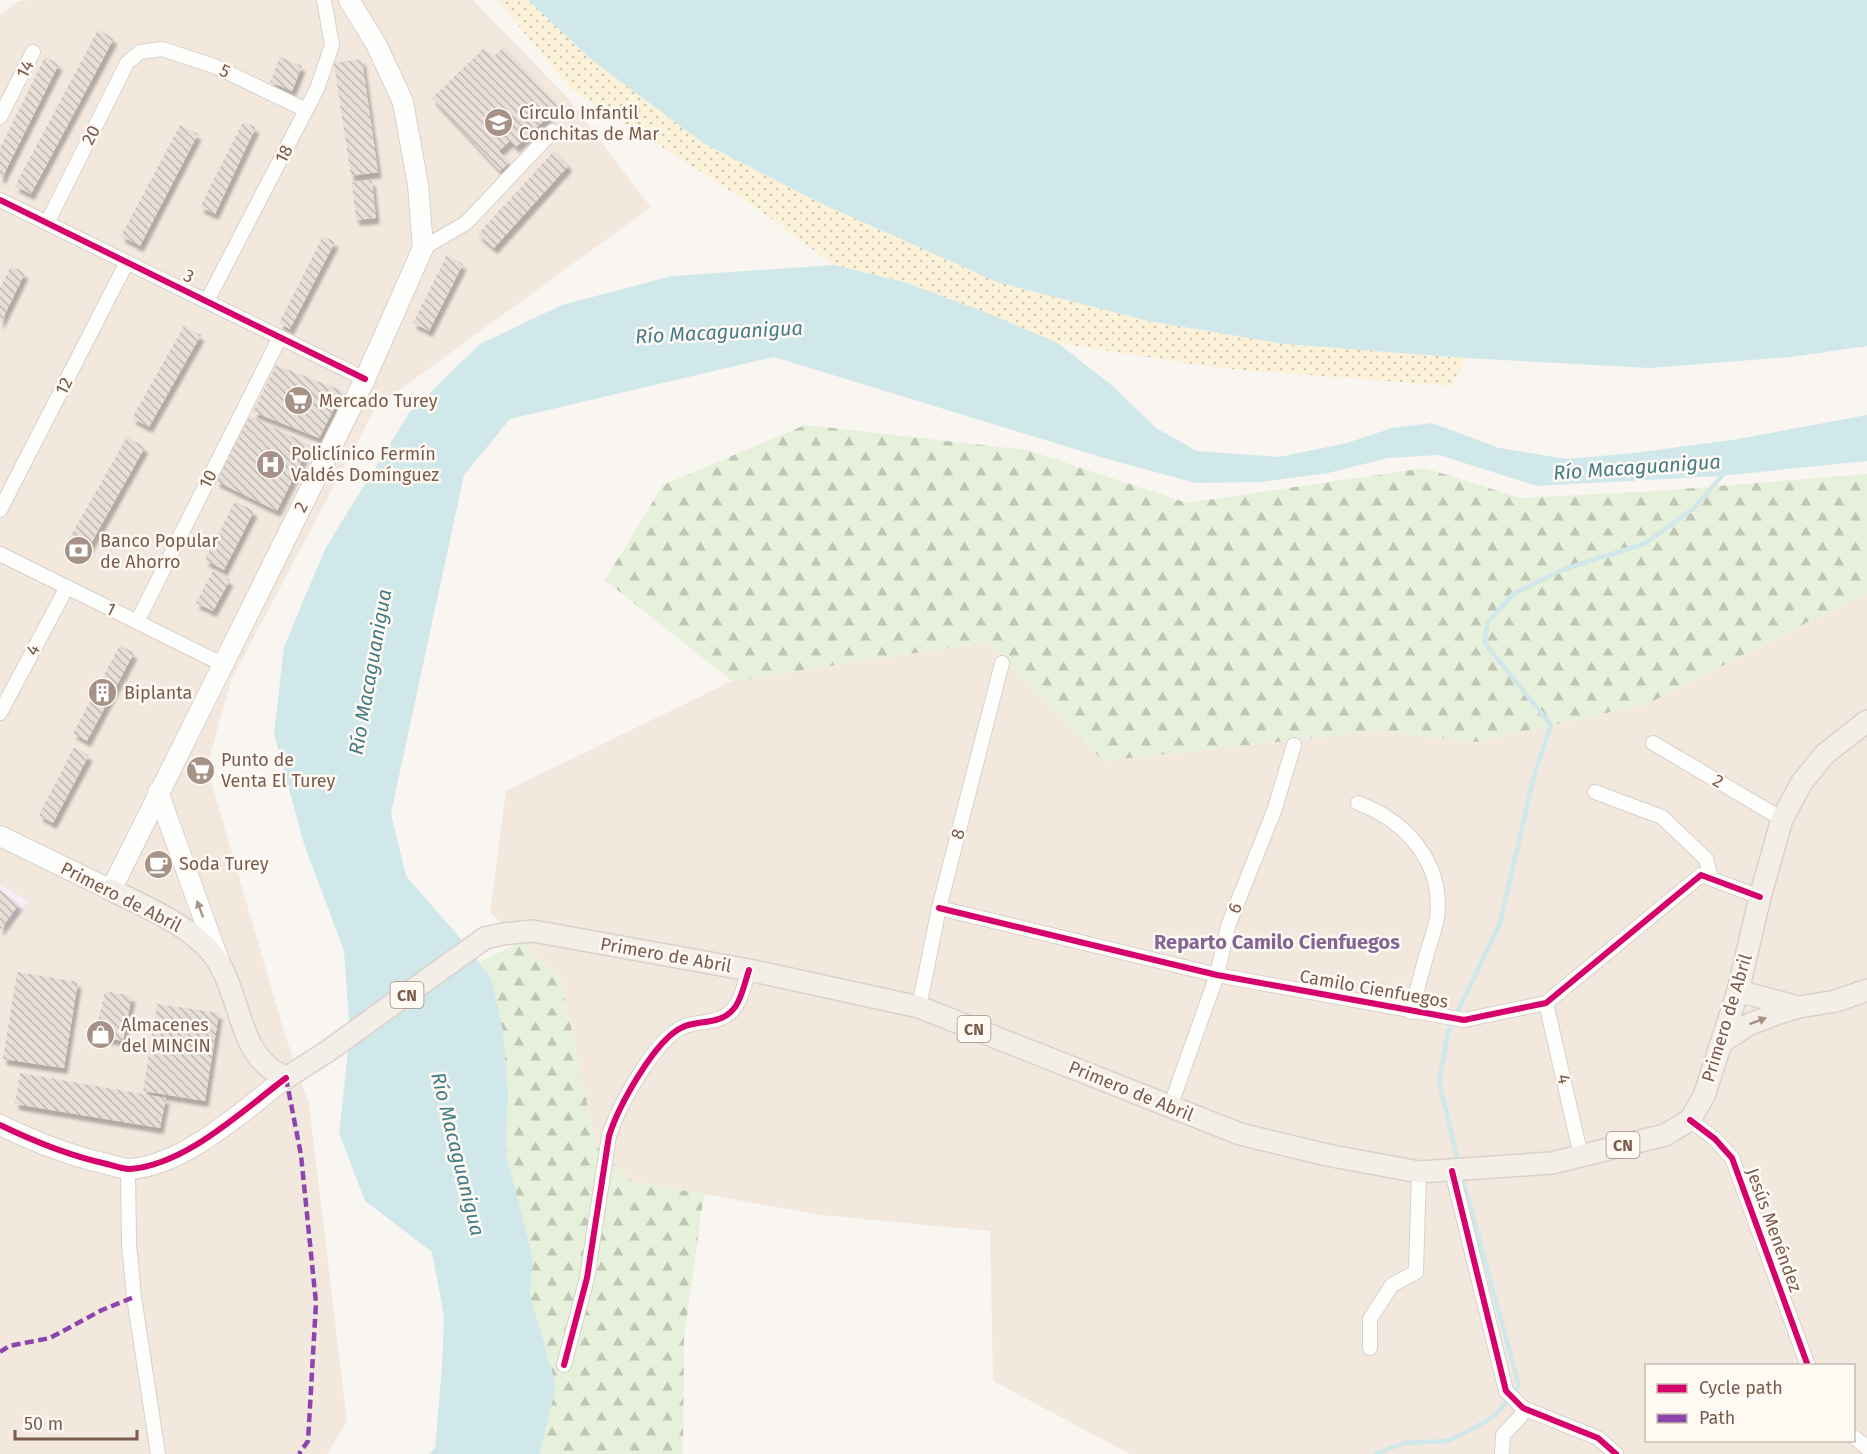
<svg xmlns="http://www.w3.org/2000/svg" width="1867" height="1454" font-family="'Fira Sans',sans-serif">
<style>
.residential{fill:#f2e8de;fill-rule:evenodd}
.education{fill:#f6eef6}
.forest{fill:url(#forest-firs)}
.sand{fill:url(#sand-dots)}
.water{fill:#d0e8ea}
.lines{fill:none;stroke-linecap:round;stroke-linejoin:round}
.stream{stroke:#d0e8ea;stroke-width:4.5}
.building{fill:url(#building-back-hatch);filter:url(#shadow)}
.street-casing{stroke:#d7d1cb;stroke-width:16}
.secondary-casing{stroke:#d9d2cb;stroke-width:22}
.primary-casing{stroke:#dad1cc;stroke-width:24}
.street{stroke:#fefefd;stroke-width:14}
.secondary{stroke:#fefefd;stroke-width:20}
.primary{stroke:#f3eee8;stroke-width:21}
.quiet{stroke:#8e44ad;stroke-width:4.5;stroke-dasharray:9 4.5;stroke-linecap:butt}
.cycleway-casing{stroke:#fffaf3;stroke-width:10}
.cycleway{stroke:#d6006c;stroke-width:6}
.oneway{fill:#a8958b}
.oneway2{fill:#a48f83}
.labels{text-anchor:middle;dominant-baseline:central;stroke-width:5;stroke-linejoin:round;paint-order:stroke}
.shield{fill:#fffaf3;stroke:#a28b7f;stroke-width:1.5}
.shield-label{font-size:16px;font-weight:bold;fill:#7a5c4d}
.street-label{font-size:18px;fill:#7a5c4d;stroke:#fffaf3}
.poi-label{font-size:18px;fill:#7a5c4d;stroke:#fffaf3;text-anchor:start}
.water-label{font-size:20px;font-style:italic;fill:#437c86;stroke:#fffaf3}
.neighbourhood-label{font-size:20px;font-weight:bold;fill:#846695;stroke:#fffaf3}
</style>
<defs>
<pattern id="forest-firs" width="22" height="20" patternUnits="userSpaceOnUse" patternTransform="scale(1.5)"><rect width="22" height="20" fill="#e7f0db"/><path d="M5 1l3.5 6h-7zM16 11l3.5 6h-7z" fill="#c0c6b4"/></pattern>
<pattern id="sand-dots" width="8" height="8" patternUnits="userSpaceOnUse" patternTransform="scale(1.5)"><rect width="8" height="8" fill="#fbf2d9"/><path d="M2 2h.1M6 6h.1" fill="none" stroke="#d0c7b2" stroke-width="1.8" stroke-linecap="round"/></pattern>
<pattern id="building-back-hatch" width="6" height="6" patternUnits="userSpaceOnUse" patternTransform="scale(1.5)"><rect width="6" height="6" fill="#e6ded7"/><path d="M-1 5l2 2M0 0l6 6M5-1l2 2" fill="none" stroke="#bfb7b1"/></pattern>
<filter id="shadow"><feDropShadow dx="3.5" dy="6" stdDeviation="1.5" flood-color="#0004"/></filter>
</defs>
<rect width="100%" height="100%" fill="#f9f5f0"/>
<path class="residential" d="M30,0H473L566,96L651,207L376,407L231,680L207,767L285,1035L309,1104L347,1421L327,1454H0V15L19,1Z
M1867,592V1454H1130L993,1381L990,1231L822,1215L633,1182L596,1146L561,980L490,912L506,791L732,681L987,642L1103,761L1376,731L1475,742L1647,704ZM1646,1366H1854V1440H1646Z"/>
<path class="education" d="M0,885L29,901L0,932Z"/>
<path class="forest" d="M805,425L1027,450L1187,503L1425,468L1520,498L1658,491L1867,474V592L1647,704L1475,742L1376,731L1103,761L987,642L732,681L605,580L663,485Z
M521,942L561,979L596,1146L633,1182L704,1194L684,1338L683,1454H540L556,1385L530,1296L533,1258L506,1154L508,1095L491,978L479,962Z"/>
<path class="sand" d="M497,0H528L593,61L703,143L818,202L997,282L1148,321L1285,344L1466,358L1451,386L1218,368L1058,343L985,312L904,282L834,265L754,206L571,89Z"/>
<path class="water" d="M528,0H1867V346L1791,357L1650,368L1466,358L1285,344L1148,321L997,282L818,202L703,143L593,61Z
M834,265L904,282L985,312L1058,343L1115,388L1156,428L1197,451L1279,457L1347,443L1392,428L1432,423L1499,448L1567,459L1634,453L1738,439L1867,415V461L1720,476L1537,486L1439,455L1388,458L1328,473L1261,482L1196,483L1104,458L774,357L510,419L464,475L391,813L406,876L462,940L491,978L503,1030L508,1095L506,1154L533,1258L530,1296L556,1385L540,1454H429L435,1448L442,1367L444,1316L432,1252L365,1201L339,1133L350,1034L344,951L304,844L274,734L284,647L325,549L409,413L480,344L562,305L672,276Z"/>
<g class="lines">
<path class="stream" d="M1459,1165L1439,1082L1448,1032L1500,923L1534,776L1551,725L1484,642L1488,622L1513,594L1562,570L1646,543L1694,508L1725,472
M1376,1454L1404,1443L1449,1441L1488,1420L1497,1413L1519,1386L1462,1176"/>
</g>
<path class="building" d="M98,30L114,38L31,194L15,186Z
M504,47L559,106L516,147L510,141L499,151L510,162L500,171L432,98L484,48L493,57Z
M45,57L59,64L2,178L0,177V148Z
M280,57L302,66L292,91L270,82Z
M362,59L378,172L351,176L334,63Z
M243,122L256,127L215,214L200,207Z
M180,125L198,134L140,246L121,236Z
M554,151L569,165L494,248L478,234Z
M372,180L376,218L356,220L352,182Z
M323,236L335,242L290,329L279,323Z
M447,255L463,264L429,331L413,323Z
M11,266L25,273L0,324V288Z
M184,326L201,335L149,427L132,418Z
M276,365L343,391L319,438L253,412Z
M250,416L310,445L277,511L216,481Z
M127,437L145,447L84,556L65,546Z
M235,501L254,511L224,570L205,560Z
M213,571L230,580L213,611L196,603Z
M120,645L134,653L87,741L73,733Z
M74,747L89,755L53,823L39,815Z
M0,890L19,904L0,930Z
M17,972L78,982L64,1068L3,1059Z
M105,991L132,996L123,1041L95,1036Z
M157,1004L219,1013L205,1101L143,1091Z
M20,1073L166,1098L160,1128L15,1104Z"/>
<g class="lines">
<defs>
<path id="street" d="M0,117L33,52
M0,200L365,379
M47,223L127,63L140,52L162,49L214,66L306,110
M423,248L466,223L553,131
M207,301L317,89L332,45L324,0
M0,510L127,262
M0,554L222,664
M137,622L280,337
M0,713L67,587
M1653,743L1782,819
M1595,792L1662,817L1706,859L1711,878
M1358,803C1406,821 1444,863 1437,918C1435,929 1431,940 1428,950C1422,970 1417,991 1411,1012
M939,908L1217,975L1464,1020L1546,1003L1701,875L1760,897
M1546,1003L1581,1156
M919,1007L939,908L1002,663
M1170,1107L1217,975L1228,926L1274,811L1294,745
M1690,1120L1715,1139L1732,1158L1808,1366
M128,1169L129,1244L134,1297L158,1454
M1452,1171L1506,1391L1523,1408L1598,1438L1616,1454
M1370,1348V1319L1392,1285L1416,1272L1419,1172
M564,1365L587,1278L609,1136C618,1107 655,1039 683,1027C691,1023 702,1023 711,1021C740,1016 741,994 749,970
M1854,1437L1867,1448
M1502,1454L1503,1435L1521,1416L1523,1408"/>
<path id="secondary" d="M158,792L219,961
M0,836L111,890L365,379L423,248L418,185L403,102L376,44L349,0
M0,1125C35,1142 70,1156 107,1164C114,1166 123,1169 130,1169C186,1165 243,1110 286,1078"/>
<path id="primary" d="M111,890C146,907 200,929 220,965C238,995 241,1047 270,1068C275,1072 281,1075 286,1078L328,1051L485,938L503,934L533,931L749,970L919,1007L1240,1134L1327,1155L1419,1172L1552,1163L1665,1135L1690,1120L1704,1096L1738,991L1760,897L1782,819L1802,782L1825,754L1867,721
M1738,991L1798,1007
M1722,1042L1748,1025L1776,1014L1799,1007L1836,1001L1867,990"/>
</defs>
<use href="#street" class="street-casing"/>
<use href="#secondary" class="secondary-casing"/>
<use href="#primary" class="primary-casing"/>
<use href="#street" class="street"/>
<use href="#secondary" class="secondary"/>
<use href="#primary" class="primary"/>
<path class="quiet" d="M286,1078L301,1155L316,1303L308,1441L299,1454
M0,1352L9,1346L50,1338L102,1310L134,1297"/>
<defs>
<path id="cycleway" d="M0,200L365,379
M939,908L1217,975L1464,1020L1546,1003L1701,875L1760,897
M1690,1120L1715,1139L1732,1158L1808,1366
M0,1125C35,1142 70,1156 107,1164C114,1166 123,1169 130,1169C186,1165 243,1110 286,1078
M1452,1171L1506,1391L1523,1408L1598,1438L1616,1454
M564,1365L587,1278L609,1136C618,1107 655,1039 683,1027C691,1023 702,1023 711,1021C740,1016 741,994 749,970"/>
</defs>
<use href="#cycleway" class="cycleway-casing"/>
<use href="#cycleway" class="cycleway"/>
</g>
<defs><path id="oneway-solid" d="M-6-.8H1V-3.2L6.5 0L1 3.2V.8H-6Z" transform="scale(1.5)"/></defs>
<use class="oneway" href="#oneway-solid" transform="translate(200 909) rotate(-110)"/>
<use class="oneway2" href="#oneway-solid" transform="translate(1758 1021) rotate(-21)"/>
<defs>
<symbol id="school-disc" viewBox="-11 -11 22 22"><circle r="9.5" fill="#a69286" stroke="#fffaf3"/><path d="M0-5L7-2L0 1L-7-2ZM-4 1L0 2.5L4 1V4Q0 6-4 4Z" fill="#fff"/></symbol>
<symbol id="supermarket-disc" viewBox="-11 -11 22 22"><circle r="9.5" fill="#a69286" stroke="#fffaf3"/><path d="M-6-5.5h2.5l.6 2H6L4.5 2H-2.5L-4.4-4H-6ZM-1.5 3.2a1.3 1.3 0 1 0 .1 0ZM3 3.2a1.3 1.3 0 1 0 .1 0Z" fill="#fff"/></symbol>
<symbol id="hospital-disc" viewBox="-11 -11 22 22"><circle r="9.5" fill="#a69286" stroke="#fffaf3"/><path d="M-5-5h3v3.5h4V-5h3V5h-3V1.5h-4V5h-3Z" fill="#fff"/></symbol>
<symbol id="bank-disc" viewBox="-11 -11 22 22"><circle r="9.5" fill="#a69286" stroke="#fffaf3"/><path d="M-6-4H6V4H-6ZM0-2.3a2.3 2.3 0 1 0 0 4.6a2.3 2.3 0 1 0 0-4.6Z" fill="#fff"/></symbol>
<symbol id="building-disc" viewBox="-11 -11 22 22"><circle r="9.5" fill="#a69286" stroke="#fffaf3"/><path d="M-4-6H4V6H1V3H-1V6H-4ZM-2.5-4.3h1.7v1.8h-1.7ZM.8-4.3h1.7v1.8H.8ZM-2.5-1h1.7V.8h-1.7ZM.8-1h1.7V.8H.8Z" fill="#fff"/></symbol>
<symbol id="cafe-disc" viewBox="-11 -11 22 22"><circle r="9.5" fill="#a69286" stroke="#fffaf3"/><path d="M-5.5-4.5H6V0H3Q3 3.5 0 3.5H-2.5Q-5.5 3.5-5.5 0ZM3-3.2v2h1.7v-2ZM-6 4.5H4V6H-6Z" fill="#fff"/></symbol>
<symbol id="shop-disc" viewBox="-11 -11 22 22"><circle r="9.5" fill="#a69286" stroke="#fffaf3"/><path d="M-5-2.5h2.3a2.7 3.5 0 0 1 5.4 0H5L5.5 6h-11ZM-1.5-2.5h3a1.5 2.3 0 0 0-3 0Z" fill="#fff"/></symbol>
</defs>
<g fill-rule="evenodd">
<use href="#school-disc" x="482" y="106" width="33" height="33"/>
<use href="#supermarket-disc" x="282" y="384" width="33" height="33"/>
<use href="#hospital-disc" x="254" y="448" width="33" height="33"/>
<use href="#bank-disc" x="62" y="534" width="33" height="33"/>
<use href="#building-disc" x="86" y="676" width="33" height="33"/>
<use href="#supermarket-disc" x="184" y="754" width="33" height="33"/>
<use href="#cafe-disc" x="142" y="848" width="33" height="33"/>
<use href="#shop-disc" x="84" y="1018" width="33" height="33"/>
</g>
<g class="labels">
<g class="shield">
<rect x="390.5" y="982" width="33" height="26" rx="4.5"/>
<rect x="957.5" y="1016" width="33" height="26" rx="4.5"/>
<rect x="1606.5" y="1132" width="33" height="26" rx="4.5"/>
</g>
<g class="shield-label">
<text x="407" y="995">CN</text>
<text x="974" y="1029">CN</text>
<text x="1623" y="1145">CN</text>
</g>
<g class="street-label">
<text transform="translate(25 69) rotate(-63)">14</text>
<text transform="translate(225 71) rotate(25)">5</text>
<text transform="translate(91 135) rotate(-63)">20</text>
<text transform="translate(284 154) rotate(-63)">18</text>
<text transform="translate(189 276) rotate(26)">3</text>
<text transform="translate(64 386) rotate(-63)">12</text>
<text transform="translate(208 479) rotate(-63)">10</text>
<text transform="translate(301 507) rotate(-63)">2</text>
<text transform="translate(111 609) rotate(26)">1</text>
<text transform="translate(33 650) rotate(-62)">4</text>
<text transform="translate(1718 781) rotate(30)">2</text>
<text transform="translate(958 834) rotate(-76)">8</text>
<text transform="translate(121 897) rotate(27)">Primero de Abril</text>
<text transform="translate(1235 908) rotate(-68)">6</text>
<text transform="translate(666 955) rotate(10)">Primero de Abril</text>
<text transform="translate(1374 989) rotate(10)">Camilo Cienfuegos</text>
<text transform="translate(1727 1018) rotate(-73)">Primero de Abril</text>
<text transform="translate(1564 1079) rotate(77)">4</text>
<text transform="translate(1131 1091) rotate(22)">Primero de Abril</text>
<text transform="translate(1774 1230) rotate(70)">Jesús Menéndez</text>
</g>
<g class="poi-label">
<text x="519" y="113">Círculo Infantil<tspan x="519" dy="21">Conchitas de Mar</tspan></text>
<text x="319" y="401">Mercado Turey</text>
<text x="291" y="454">Policlínico Fermín<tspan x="291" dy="21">Valdés Domínguez</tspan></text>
<text x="100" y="541">Banco Popular<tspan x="100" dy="21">de Ahorro</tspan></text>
<text x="124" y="693">Biplanta</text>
<text x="221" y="760">Punto de<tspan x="221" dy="21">Venta El Turey</tspan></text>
<text x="179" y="864">Soda Turey</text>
<text x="121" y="1025">Almacenes<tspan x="121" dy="21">del MINCIN</tspan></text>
</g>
<g class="water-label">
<text transform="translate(719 332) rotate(-3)">Río Macaguanigua</text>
<text transform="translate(1637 467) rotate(-4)">Río Macaguanigua</text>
<text transform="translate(370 672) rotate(-80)">Río Macaguanigua</text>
<text transform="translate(458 1154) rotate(76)">Río Macaguanigua</text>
</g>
<g class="neighbourhood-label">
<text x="1277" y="942">Reparto Camilo Cienfuegos</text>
</g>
</g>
<rect x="1645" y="1364" width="210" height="78" fill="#fffaf3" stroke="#cabbb1" stroke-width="1.5"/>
<rect x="1657" y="1384" width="30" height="9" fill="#d6006c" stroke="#cabbb1" stroke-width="1.5"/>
<text x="1699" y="1394" font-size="18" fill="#7a5c4d">Cycle path</text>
<rect x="1657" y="1414" width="30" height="9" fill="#8e44ad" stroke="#cabbb1" stroke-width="1.5"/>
<text x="1699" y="1424" font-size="18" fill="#7a5c4d">Path</text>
<path d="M15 1430v9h122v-9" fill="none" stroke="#7a5c4d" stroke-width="3"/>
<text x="24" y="1430" font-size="18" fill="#7a5c4d" stroke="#fffaf3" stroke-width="4.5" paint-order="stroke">50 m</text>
</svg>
